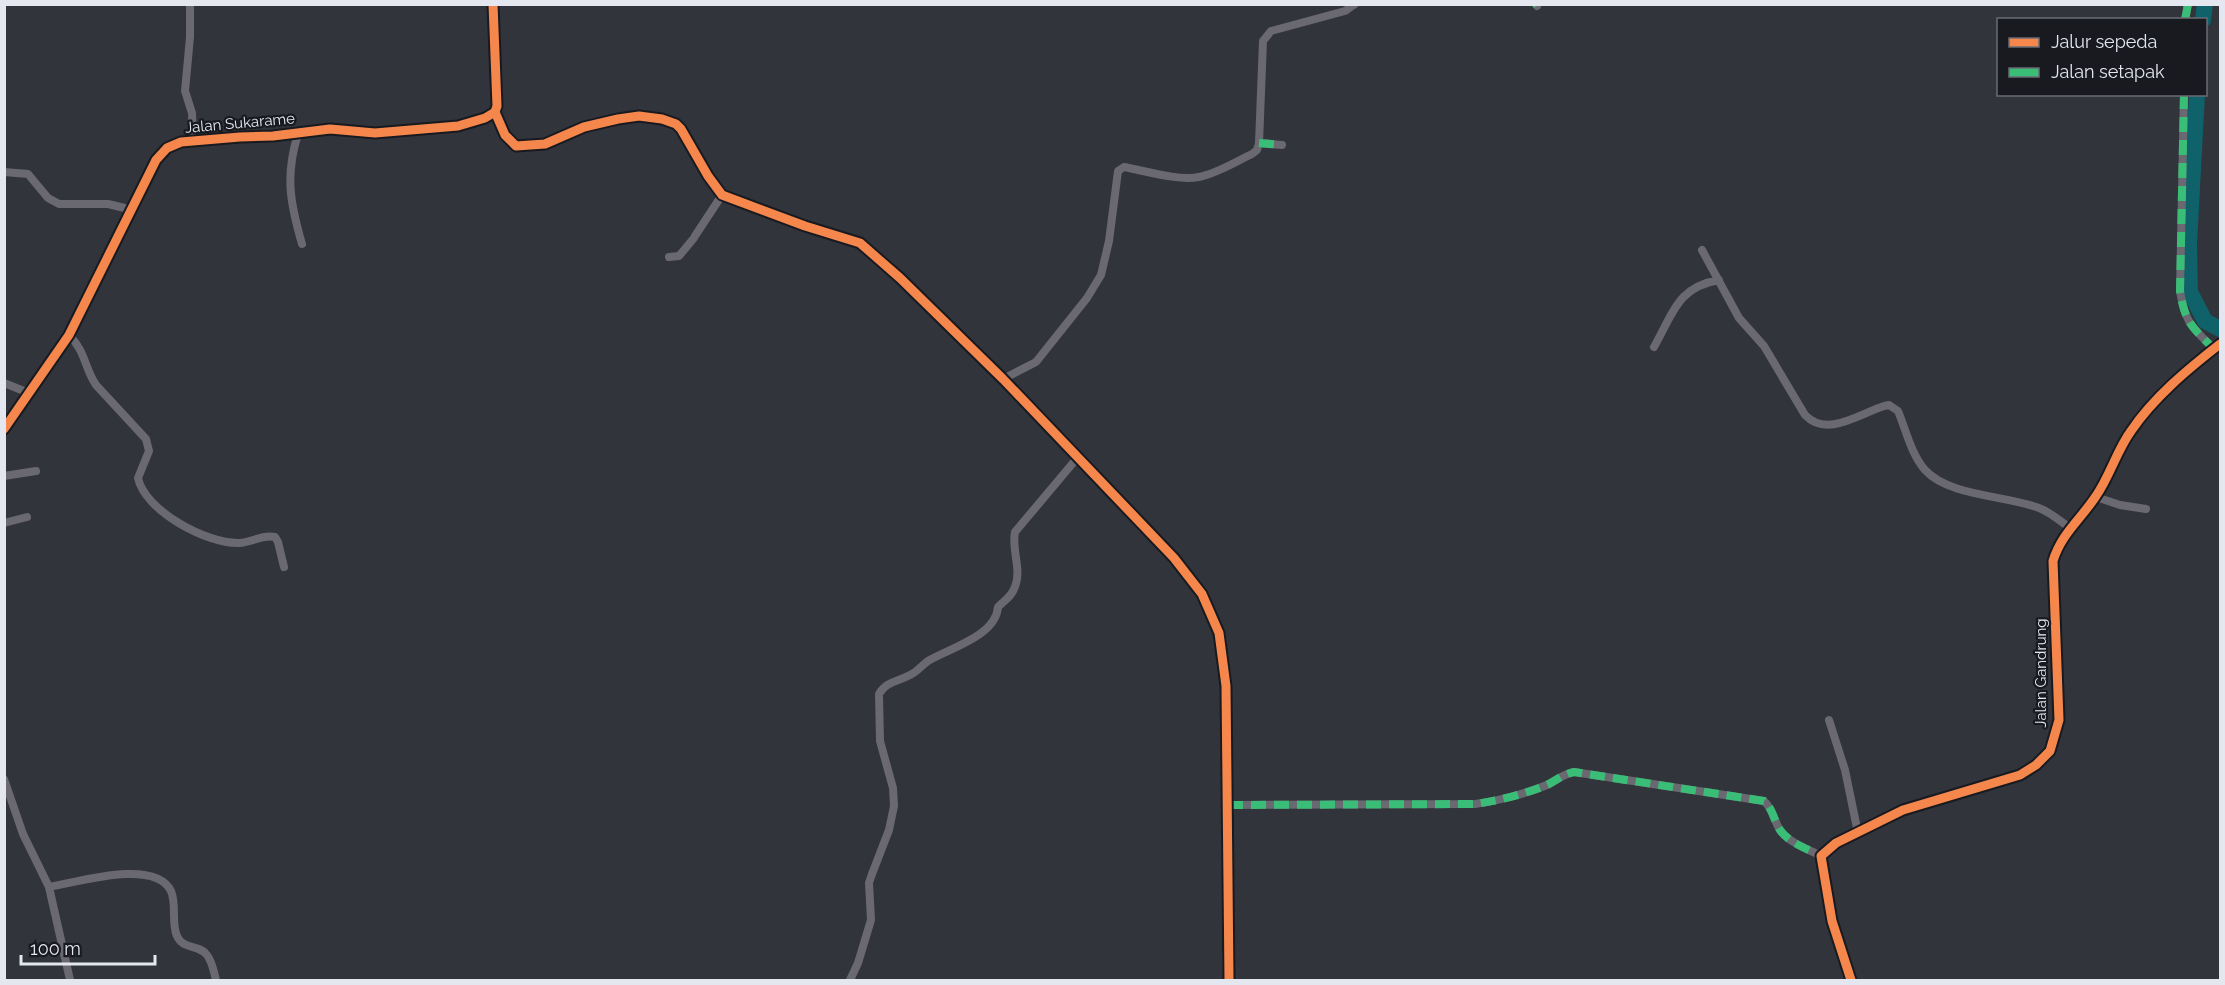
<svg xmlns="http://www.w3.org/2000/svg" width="2225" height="985" font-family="Raleway,sans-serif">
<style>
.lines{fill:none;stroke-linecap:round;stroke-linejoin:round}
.river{stroke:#0f616a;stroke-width:16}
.minor{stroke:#6a6871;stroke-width:8}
.quiet{stroke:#3abd76;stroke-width:8;stroke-dasharray:15 8;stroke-linecap:butt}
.cycleway-casing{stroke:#181a20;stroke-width:13}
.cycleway{stroke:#f5874c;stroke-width:9}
.labels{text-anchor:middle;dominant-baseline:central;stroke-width:4.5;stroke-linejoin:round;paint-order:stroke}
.street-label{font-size:15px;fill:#e4e7f0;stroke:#181a20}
</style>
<rect width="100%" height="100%" fill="#31343b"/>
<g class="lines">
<path class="river" d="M2203,20L2205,4
M2197,94L2189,244L2190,292L2205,321L2220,329"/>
<path class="minor" d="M190,4V37L185,91L192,113L193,142
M1536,4L1537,6
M2185,20L2188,4
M2184,94L2180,291C2185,323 2192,327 2214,349
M495,112L505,135L516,146L545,144L584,127L618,119L639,116L662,119L676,124L681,129L708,176L722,195L805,226L860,243L900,278L1003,379L1174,558L1202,594L1219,633L1226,686L1229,980
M298,134C285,175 290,203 302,244
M1259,143L1282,145
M4,172L28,174L48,198L59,204H108L133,210
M695,236L722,195
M1702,250L1739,318L1764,346L1805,415C1827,438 1859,414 1884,406L1889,405L1898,411C1906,430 1911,454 1925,470C1950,497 2006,495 2039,508C2050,512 2060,521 2070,528
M669,257L679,256L694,238
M69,335C86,352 84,367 96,385L146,439L149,451L138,478C145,511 207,544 239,543C251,543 262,534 275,537L278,542L284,567
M1654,347C1673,314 1677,287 1719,280
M1003,379L1036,362L1087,298L1101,275L1109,241L1118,171L1124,167C1146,171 1178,181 1199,177C1218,173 1235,162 1252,154L1257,150L1259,143L1263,41L1271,31L1345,11L1355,4
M4,383L29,393
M4,429L69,335L156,160L167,148L181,142L240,137L273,136L330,129L375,133L458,126L485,118L495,112L497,106L493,4
M4,476L36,471
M2096,497L2120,505L2146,509
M4,523L27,517
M1829,720L1845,770L1858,833
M4,779L23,834L49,887L70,980
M1228,805L1475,804C1497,801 1529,793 1549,784C1558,779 1564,774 1574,772L1764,801C1773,809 1774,821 1780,830C1789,843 1808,849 1821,856
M49,887C78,882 155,858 171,891C177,905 171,923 177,936C183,950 199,944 207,955C212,961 214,972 216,980
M850,980L858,963L871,920L869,883L872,874L889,830L894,806L893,788L880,741L879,694C887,681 897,682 910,675C917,672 921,666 928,661C950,648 996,636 998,607C1004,601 1011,597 1014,589C1023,570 1011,551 1015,532L1078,457
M1851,980L1832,921L1821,856L1836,843L1903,810L2020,775L2036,765L2050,751L2059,720L2053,561C2061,534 2081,519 2096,496C2110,476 2117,450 2131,431C2154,397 2188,369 2220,344"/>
<path class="quiet" d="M1536,4L1537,6
M2185,20L2188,4
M2184,94L2180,291C2185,323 2192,327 2214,349
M1259,143L1282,145
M1228,805L1475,804C1497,801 1529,793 1549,784C1558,779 1564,774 1574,772L1764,801C1773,809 1774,821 1780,830C1789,843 1808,849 1821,856"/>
<defs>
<path id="cycleway" d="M495,112L505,135L516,146L545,144L584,127L618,119L639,116L662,119L676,124L681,129L708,176L722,195L805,226L860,243L900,278L1003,379L1174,558L1202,594L1219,633L1226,686L1229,980
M4,429L69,335L156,160L167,148L181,142L240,137L273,136L330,129L375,133L458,126L485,118L495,112L497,106L493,4
M1851,980L1832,921L1821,856L1836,843L1903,810L2020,775L2036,765L2050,751L2059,720L2053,561C2061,534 2081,519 2096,496C2110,476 2117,450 2131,431C2154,397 2188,369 2220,344"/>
</defs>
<use href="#cycleway" class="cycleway-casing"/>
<use href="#cycleway" class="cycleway"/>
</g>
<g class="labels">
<g class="street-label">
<text transform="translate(240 123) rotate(-5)">Jalan Sukarame</text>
<text transform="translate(2041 673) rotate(-90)">Jalan Gandrung</text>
</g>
</g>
<rect width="2225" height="985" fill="none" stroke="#e4e7f0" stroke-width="12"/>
<rect x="1997" y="18" width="210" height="78" fill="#181a20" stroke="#6a6c73" stroke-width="1.5"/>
<rect x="2009" y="38" width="30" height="9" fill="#f5874c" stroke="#6a6c73" stroke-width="1.5"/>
<text x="2051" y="48" font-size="18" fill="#e4e7f0">Jalur sepeda</text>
<rect x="2009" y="68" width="30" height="9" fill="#3abd76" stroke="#6a6c73" stroke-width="1.5"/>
<text x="2051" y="78" font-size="18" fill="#e4e7f0">Jalan setapak</text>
<path d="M21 955v9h134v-9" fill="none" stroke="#e4e7f0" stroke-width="3"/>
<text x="30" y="955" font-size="18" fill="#e4e7f0" stroke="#181a20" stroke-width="4.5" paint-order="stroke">100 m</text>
</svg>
